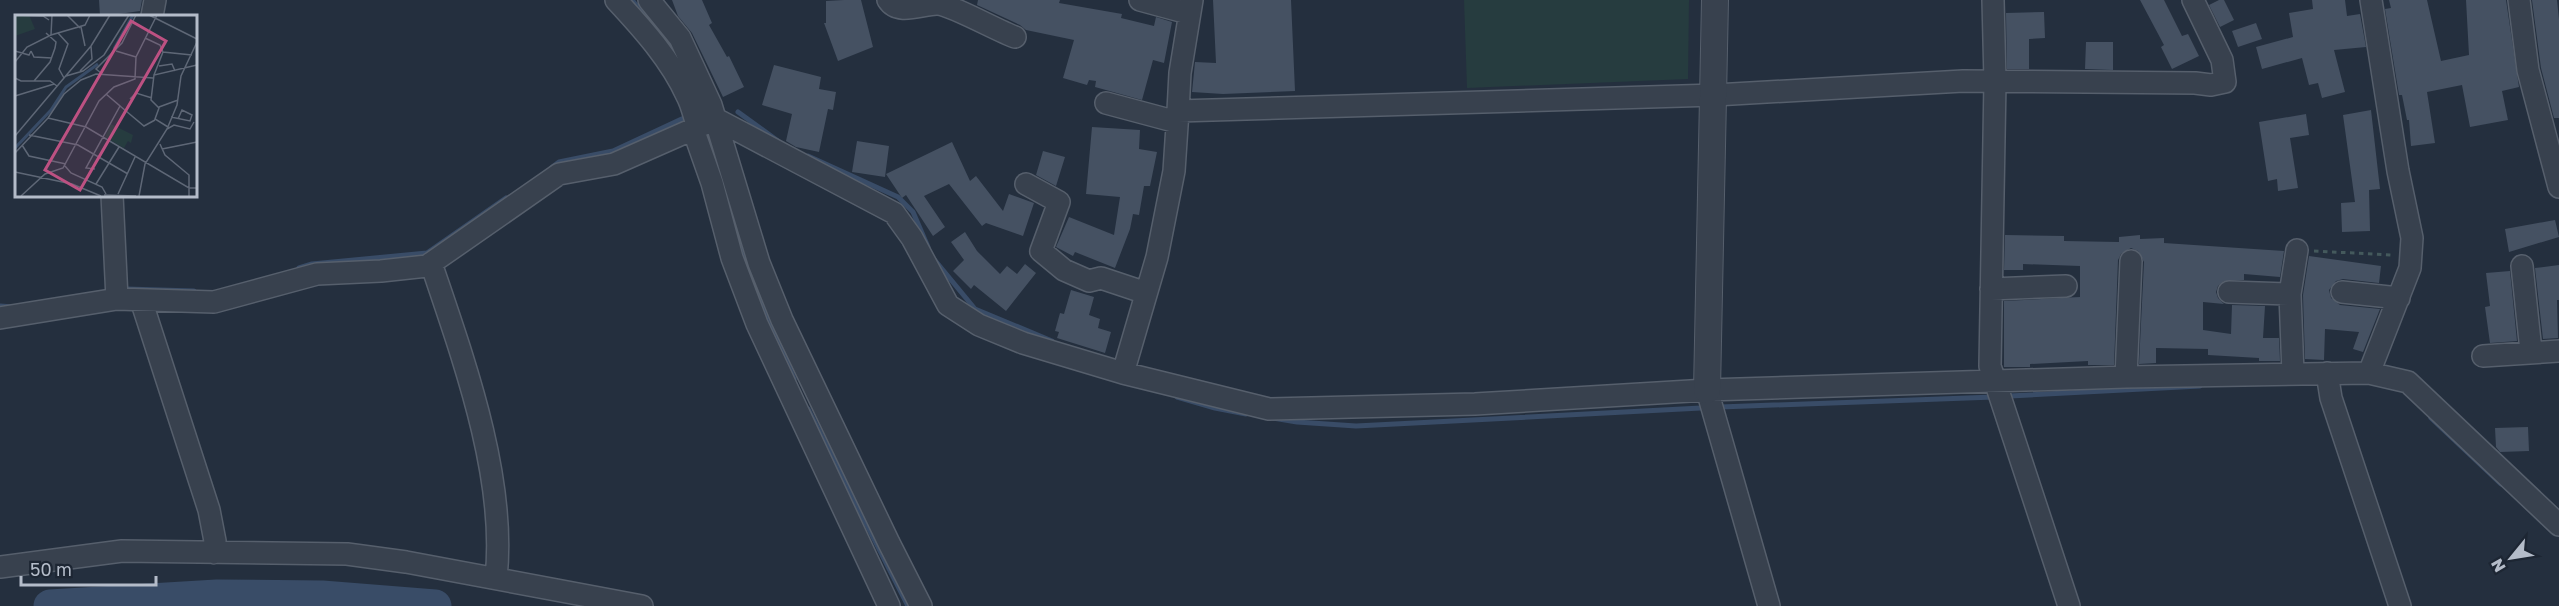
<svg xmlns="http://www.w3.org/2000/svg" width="2559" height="606" font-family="'Golos Text',sans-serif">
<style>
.green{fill:#263c3f}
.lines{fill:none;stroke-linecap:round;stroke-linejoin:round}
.stream{stroke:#394c67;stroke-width:5}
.river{stroke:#394c67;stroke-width:33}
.building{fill:#455162}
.minor-casing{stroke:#565f6c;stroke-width:24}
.tertiary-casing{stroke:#565f6c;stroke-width:28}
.path{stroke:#44595c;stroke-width:3;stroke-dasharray:4.5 4.5;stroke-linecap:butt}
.minor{stroke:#38414e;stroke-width:21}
.tertiary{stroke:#38414e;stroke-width:26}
.inset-river{fill:none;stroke:#394c67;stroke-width:3}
.inset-road{fill:none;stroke:#5e6776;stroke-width:1.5}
.view{fill:#bd5182;fill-opacity:0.15;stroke:#bd5182;stroke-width:3}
.inset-edge{fill:none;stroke:#b4bcc9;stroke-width:3}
</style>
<rect width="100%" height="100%" fill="#242f3e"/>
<path class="green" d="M1464,0H1689L1688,79L1467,88Z"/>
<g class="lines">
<path class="stream" d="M632,0L677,58
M738,112L778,141
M709,137L746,265L794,379
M808,156L898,197L913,212L928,247
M551,168L559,162L613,151L686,117
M933,258L975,309L1052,341
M299,268L312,264L427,253L506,198
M126,289L194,291
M0,306L13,307
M2010,396L2200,386
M1177,397L1215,408L1246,414
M1720,407L1994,397
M808,409L908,606
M1273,418L1297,422L1356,426L1701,408
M2431,418L2501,484"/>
<path class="river" d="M50,606L217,596L322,597L435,606"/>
</g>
<path class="building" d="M99,0H142L140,11L105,16H100Z
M672,0H702L712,23L709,25L727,57L729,56L744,87L723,97L692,33L678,16Z
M844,0H861L873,47L838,61L824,23H826V1Z
M978,0H1060L1059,3L1122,14L1121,18L1154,26L1156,17L1172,22L1164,63L1153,60L1142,100L1095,87L1096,81L1089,80L1087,85L1063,78L1074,40L1026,30L1020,25L977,5Z
M1213,0H1291L1295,91L1223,94L1192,92L1195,62L1216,63Z
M2140,0H2164L2182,36L2188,34L2199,56L2172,69L2161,47L2164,45Z
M2219,0H2224L2234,20L2220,27L2209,5Z
M2312,0H2345L2347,16L2360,14L2366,47L2334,50L2345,92L2322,98L2318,83L2309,85L2302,58L2262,69L2256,47L2293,37L2289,13L2313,9Z
M2389,0H2427L2441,61L2469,55L2466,0H2506L2519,87L2502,91L2508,120L2470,127L2462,85L2427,92L2435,143L2411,146L2409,120H2407L2402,95H2399L2385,9L2391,8Z
M2532,0H2557L2559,19V118H2554L2541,68Z
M2044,12L2045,38L2029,39V69H2007L2006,13Z
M2256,23L2262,39L2238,47L2232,31Z
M2086,42H2113V70L2085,69Z
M774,65L821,77L819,89L836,92L833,110L828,109L819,152L796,147L786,141L792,114L762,105Z
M2371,110L2380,189L2369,190L2370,231L2342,232L2341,203L2355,202L2343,115Z
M2306,114L2309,135L2290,138L2298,188L2278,191L2277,179L2268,181L2259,122Z
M1092,127L1140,130L1139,149L1157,152L1150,186H1144L1139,215L1133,214L1130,229L1115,268L1075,252L1073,256L1056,247L1069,217L1114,235L1120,197L1086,194Z
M857,141L889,146L885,177L852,172Z
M952,142L970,181L976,176L1003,211L1009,194L1034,203L1023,236L986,223L982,226L949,184L924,196L945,227L933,236L906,195L902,198L886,174Z
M1043,151L1065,157L1056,186L1036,175Z
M2555,220L2559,237L2509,252L2505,229Z
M965,232L977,251L1000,274L1007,266L1017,274L1025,264L1036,273L1006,311L974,285L971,289L953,271L964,260L951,242Z
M2005,235L2064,236V241L2119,242V237L2140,235V239L2164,238V243L2284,251L2280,277L2244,274V280L2224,281L2218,286L2216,292L2218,298L2224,304L2203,302V330L2231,334L2232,305L2265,306L2263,338H2279L2280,361H2259V358L2208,355V349L2156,348V363L2139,364L2144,262L2138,251L2131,248L2121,254L2118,260L2114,365H2088V361L2030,364V367H2004V301L2080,297V266L2023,264V270H2004Z
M2309,256L2381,266L2379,283L2343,279L2336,281L2329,290L2331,298L2340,305L2380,309L2363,352L2353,349L2359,332L2325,329L2324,360L2305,359L2303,295Z
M2559,265V300H2557L2558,338L2543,339L2535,268Z
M2510,271L2517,341L2490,343L2485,307L2490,306L2486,273Z
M1071,290L1094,297L1089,315L1100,319L1098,328L1111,332L1105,353L1057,338L1059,332L1055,331L1060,313L1064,314Z
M2528,427L2529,451L2500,452L2496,447L2495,428Z"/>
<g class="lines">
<defs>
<path id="minor" d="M616,0C642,28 671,60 687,96C692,105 694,117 698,127
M649,0L680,38L711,105L759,263L782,320L889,543L921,606
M888,0C898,16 922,4 937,4C950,4 998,31 1015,37
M1140,0L1188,13
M1993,0L1995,81L1990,366L2069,606
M2519,0L2528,70L2559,187
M152,16L155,0
M1106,103L1177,122
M1178,111L1180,73L1192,0
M716,119L894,213L912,238L948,305L979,325L1023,343L1123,373L1269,409L1475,404L1707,390L2126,377L2369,373L2408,382L2559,525
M693,129L712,183L732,258L757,324L889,606
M1026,184L1059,202L1041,251L1064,270L1089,281L1101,278L1146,293
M112,195L117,299
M431,263C463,358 507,477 496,578
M2522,266L2531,351
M1991,289L2066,286
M2229,292L2290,294
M2342,292L2399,298
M141,300L209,510L215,541L214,553
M0,318L117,299L214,302L317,274L381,271L427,266L559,174L614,164L716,119
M2483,356L2559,351
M1123,373L1157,257L1174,171L1178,111L1715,95L1963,81L2195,83L2211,85L2225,82L2222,60L2193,0
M2327,373L2331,398L2400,606
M2369,373L2410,268L2412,238L2398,171L2371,0
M2293,374L2290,294L2297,250
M2126,377L2131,261
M1707,390L1769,606
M0,567L122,551L347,554L406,562L642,606"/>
<path id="tertiary" d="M1707,390L1715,0"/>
</defs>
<use href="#minor" class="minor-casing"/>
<use href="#tertiary" class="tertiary-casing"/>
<path class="path" d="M2314,251L2392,255"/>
<use href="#minor" class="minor"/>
<use href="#tertiary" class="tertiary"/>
</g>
<g transform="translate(15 15)">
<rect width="182" height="182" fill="#242f3e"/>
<path d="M0,0H14L20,14L0,21ZM96,109L118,120L116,128L113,126L109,133L90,122Z" fill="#263c3f"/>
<path class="inset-river" d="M99,34L118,0M0,133L36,95L51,72L83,49"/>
<path class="inset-road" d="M0,0L28,1L34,5M52,0L65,13M134,0L182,24M66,12L70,31M43,18L53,29L44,54L49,63M36,20L37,0M130,23L145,30L148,37L177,40M0,36L14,40L16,36M16,36L19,42L37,43M101,36L121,42M0,47L12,32L36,20L70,10L75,0M144,51L157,49L160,56M65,56L77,44L76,31M86,58L81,54L107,28L121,0M139,60L148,37M51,61L68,56L89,40L114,0M0,63L6,66H35L42,71M19,66L35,47L40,33L41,27L31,18M0,81L39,69M115,84L121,78L137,83M105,91L129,111L140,105M144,92L163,85M156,102L175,106L177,100L167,95L163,104M33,103L71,112L174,173H182M153,112L140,104L144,93L136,85L139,60L182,50M152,114L159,110L175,114L179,107M14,120L63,130L113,159M0,121L76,31L95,0M145,129L150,140L174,160V181M7,130L14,141L51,149M147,134L182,127M0,138L33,103L49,79L66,65L81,59L138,63M50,151L56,158L87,172L91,179M80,154L71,153L105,91L91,79M0,157L57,169L86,181M81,169L104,132M103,179L120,142M89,180L121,181M6,181L30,159L48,153L84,86L99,72L120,64L121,42L142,0M124,181L130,149L152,114L162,90L166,61L182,27"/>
<path class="view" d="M116,6L151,26L65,175L30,155Z"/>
<rect width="182" height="182" class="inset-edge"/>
</g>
<g transform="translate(2511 558) rotate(240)" stroke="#1d2633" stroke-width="4.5" paint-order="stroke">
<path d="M0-4.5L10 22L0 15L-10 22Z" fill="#b4bcc9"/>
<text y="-9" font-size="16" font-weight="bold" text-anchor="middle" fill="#b4bcc9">N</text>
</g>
<path d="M21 576v9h135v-9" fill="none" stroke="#b4bcc9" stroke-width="3"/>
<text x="30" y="576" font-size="18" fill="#b4bcc9" stroke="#1d2633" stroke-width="4.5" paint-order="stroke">50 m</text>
</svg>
